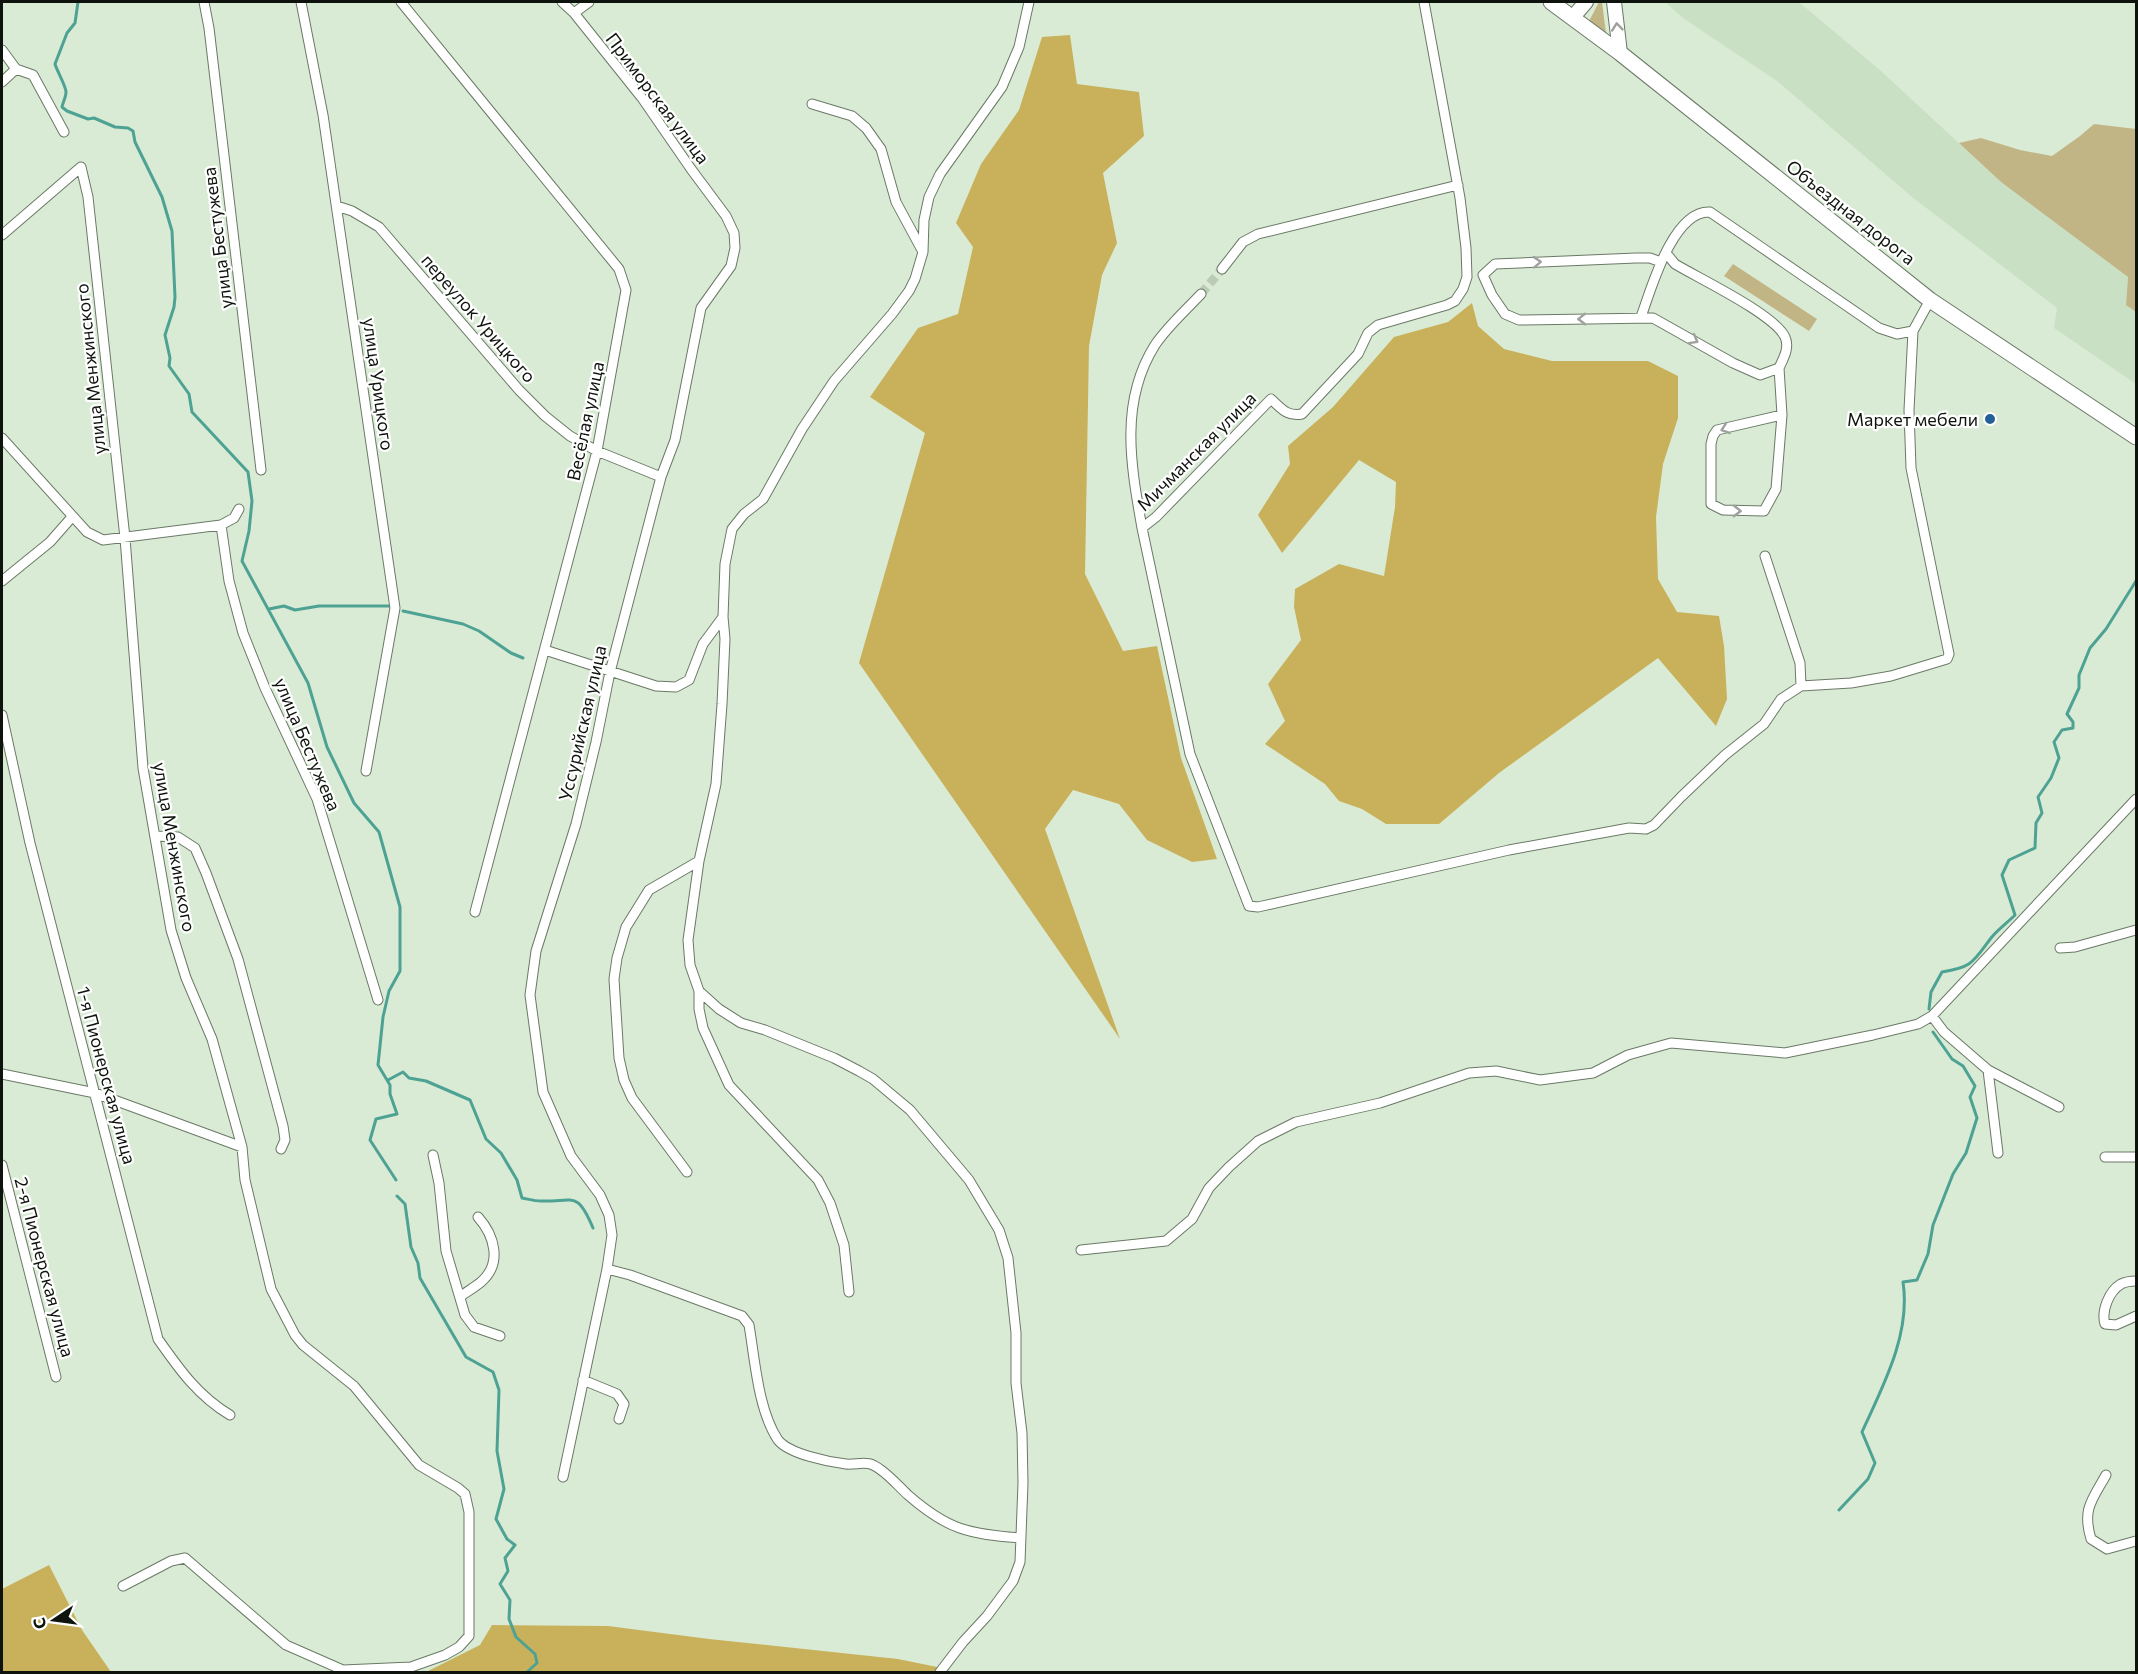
<svg xmlns="http://www.w3.org/2000/svg" width="2138" height="1674" font-family="Commissioner,sans-serif">
<style>
.built{fill:#cae0c4}
.green{fill:#c2b585}
.forest{fill:#c8b15a}
.lines{fill:none;stroke-linecap:round;stroke-linejoin:round}
.stream{stroke:#4da294;stroke-width:3}
.minor-tunnel{stroke:#bbcbb7;stroke-width:9;stroke-dasharray:9 4.5;stroke-linecap:butt}
.minor-casing{stroke:#6a7966;stroke-width:11}
.secondary-casing{stroke:#6a7966;stroke-width:16}
.primary-casing{stroke:#6a7966;stroke-width:17}
.minor{stroke:#fff;stroke-width:9}
.secondary{stroke:#fff;stroke-width:14}
.primary{stroke:#fff;stroke-width:15}
.oneway{stroke:#9fa19e}
.poi-dot{fill:#236097;stroke:#fff;stroke-width:2}
.labels{text-anchor:middle;dominant-baseline:central;stroke-width:4.5;stroke-linejoin:round;paint-order:stroke}
.street-label{font-size:18px;fill:#0e140d;stroke:#fff}
.poi-label{font-size:18px;fill:#0e140d;stroke:#fff;text-anchor:end}
</style>
<rect width="100%" height="100%" fill="#daebd5"/>
<path class="built" d="M1665,2H1799L1881,71L2001,182L2128,277L2126,305L2136,312V384L2054,328L2057,308L1912,197L1777,81L1683,18Z"/>
<path class="green" d="M1599,2H1602L1607,41L1587,25Z
M2094,124L2136,129V312L2126,305L2128,277L2001,182L1959,143L1981,138L2020,150L2052,156L2080,136Z
M1733,264L1817,319L1809,331L1724,276Z"/>
<path class="forest" d="M1070,35L1077,84L1139,92L1144,136L1103,173L1117,243L1102,275L1089,346L1085,574L1123,651L1157,646L1181,758L1217,859L1192,862L1147,840L1119,804L1073,790L1045,829L1120,1039L859,663L925,433L870,397L918,328L958,314L973,247L956,223L981,164L1019,110L1042,37Z
M1472,303L1478,326L1504,349L1552,361H1648L1678,376V418L1663,464L1656,517L1658,579L1677,612L1719,616L1724,646L1727,699L1716,726L1658,658L1499,773L1439,824H1386L1362,809L1339,801L1325,784L1265,744L1285,721L1268,684L1301,640L1294,607L1295,589L1339,564L1384,576L1395,507L1396,482L1359,460L1282,553L1258,515L1290,464L1288,446L1333,407L1394,337L1448,322Z
M49,1565L82,1630L111,1672H2V1589Z
M492,1625L608,1626L709,1639L898,1659L942,1668L941,1672H426L480,1645Z"/>
<g class="lines">
<path class="stream" d="M78,2L75,23L67,33L55,64C57,71 66,86 66,92C66,97 63,102 62,107L67,111L88,119L94,118L115,127L128,128L133,131L135,142L162,197L172,231L175,297L174,307L165,335L170,358L169,366L189,394L192,412L248,472L252,501L249,531L242,561L308,683L327,747L354,803L379,832L400,907V971L389,991L383,1017L378,1065L390,1085V1094L397,1114L376,1119L370,1140L396,1180
M269,609L284,606L295,610L319,606H389
M403,611L463,624L479,631L511,653L523,658
M1929,1009L1931,992L1942,972C1973,967 1973,962 1991,938C1997,930 2007,923 2015,915L2002,875L2009,860L2035,848L2036,823L2042,813L2038,797L2051,778L2059,758L2054,742L2062,730L2073,728V722L2067,714L2079,688V675L2090,648L2106,629L2136,581
M388,1080L403,1072L409,1078L426,1081L470,1100L486,1139L501,1153L517,1180L522,1198C528,1199 534,1201 541,1201C574,1202 577,1190 593,1228
M397,1196L405,1204L411,1247L418,1263L420,1278L466,1357L493,1372L499,1390L497,1451L504,1489L496,1519L507,1539L515,1545L505,1558L508,1571L500,1584L510,1600L509,1619L516,1637L535,1654L537,1663L527,1672
M1839,1510L1868,1479L1875,1463L1862,1432C1883,1386 1911,1334 1903,1282L1917,1280L1928,1254L1933,1225L1953,1174L1966,1153L1977,1118L1970,1097L1975,1086L1963,1066L1952,1059L1933,1032"/>
<path class="minor-tunnel" d="M1201,294L1222,269"/>
<defs>
<path id="minor" d="M204,2L209,28L261,470
M301,2L323,115L395,608L366,771
M401,2L619,269L626,290L597,451L475,912
M562,2L574,13L642,98L691,169L726,216L734,233L735,248L731,266L701,308L675,440L661,477L610,672L596,742L576,824L536,951L530,995L543,1092L571,1156L600,1195L609,1215L612,1235L607,1269L563,1477
M1424,2L1460,198L1466,248L1467,277L1463,289L1455,301L1447,305L1378,325L1368,333L1358,354L1302,414C1287,417 1281,408 1271,399L1156,517L1142,528L1190,754L1249,906L1258,907L1509,850L1629,828L1646,829L1654,825L1681,797L1725,755L1764,724L1781,699L1801,686L1851,683L1891,676L1947,659L1949,654L1911,468L1909,410L1913,331L1930,300
M574,13L589,2
M2,50L16,69
M16,69L33,75L64,132
M2,82L16,69
M812,104L852,116L866,128L881,149L896,202L923,252
M337,206L352,211L379,227L519,390L545,416L570,436L597,451L661,477
M2,235L81,167L88,197L125,538L143,768L171,930L186,978L212,1039L242,1147L245,1180L271,1289L295,1335L303,1345L354,1386L419,1465L458,1488L465,1494L469,1512V1636L459,1647L445,1655L411,1667L343,1670L286,1645L185,1558L171,1561L123,1586
M1661,262L1650,258H1636L1495,264L1483,275L1492,295L1505,314L1519,320L1653,318L1733,363L1760,375L1779,368C1783,359 1790,348 1785,337C1774,314 1700,279 1675,264L1666,253
M1222,269L1243,242L1258,234L1458,185
M1641,317C1651,289 1673,210 1710,212L1879,328L1897,334L1913,331
M1779,368L1782,415L1776,489L1764,511L1723,510L1711,504V444L1713,436L1717,430L1782,415
M2,438L87,532L103,540L221,525
M239,509L234,518L221,525L229,581L243,633L265,688L317,799L378,1000
M1142,528C1131,466 1119,402 1155,345C1167,327 1186,310 1201,294
M1765,556L1800,663L1801,686
M2,581L50,542L72,517
M723,617L725,639L722,704L716,784L699,861L688,940L690,965L699,991L719,1009L741,1023L765,1030L834,1058L859,1071L873,1079L910,1110L969,1180L999,1230L1008,1258L1016,1333V1383L1022,1433L1023,1483L1020,1562L1013,1581L987,1616L963,1642L940,1672
M545,650L656,686L676,687L689,680L703,644L723,617L725,564L732,529L744,514L763,499L802,429L834,381L892,314L909,291L915,279L923,252L924,220L929,197L940,174L1002,87L1019,47L1029,2
M2,715L30,843L158,1339C179,1369 198,1396 230,1415
M155,836L178,837L195,848L206,873L238,959L283,1126L285,1140L281,1149
M2060,948L2075,947L2136,930
M699,991V1009L703,1028L729,1085L818,1180L830,1203L844,1245L849,1292
M1932,1016L1944,1032L1988,1070L2059,1107
M1988,1070L1998,1153
M2,1074L95,1093L242,1147
M433,1155L439,1183L446,1251L465,1315L474,1327L500,1336
M2105,1157H2136
M2,1165L56,1377
M687,1172L632,1098L624,1080L619,1058L614,979L617,958L626,927L649,890L699,861
M1081,1250L1166,1241L1192,1219L1209,1188L1229,1167L1258,1141L1296,1122L1380,1103L1469,1073L1496,1071L1540,1080L1593,1073L1628,1055L1671,1043L1785,1053L1873,1035L1918,1024L1932,1016L2136,799
M607,1269L630,1275L742,1316L749,1325C755,1360 758,1410 778,1440C789,1454 829,1462 846,1464C855,1465 865,1461 873,1465C886,1471 898,1486 908,1495C948,1530 969,1534 1020,1538
M2136,1281C2132,1281 2125,1282 2121,1284C2109,1291 2101,1311 2105,1324L2116,1325L2136,1316
M461,1296C468,1291 475,1287 481,1282C503,1263 494,1235 478,1217
M583,1380L617,1394L624,1404L619,1419
M2106,1475C2092,1500 2082,1509 2091,1539L2107,1549L2136,1541"/>
<path id="secondary" d="M1614,2L1620,53
M1573,17L1586,2"/>
<path id="primary" d="M1551,2L1620,53L1930,300L2136,437"/>
</defs>
<use href="#minor" class="minor-casing"/>
<use href="#secondary" class="secondary-casing"/>
<use href="#primary" class="primary-casing"/>
<use href="#minor" class="minor"/>
<use href="#secondary" class="secondary"/>
<use href="#primary" class="primary"/>
</g>
<defs><path id="oneway-chevron" d="M-2-3.5L2.5 0L-2 3.5" fill="none" stroke-width="1.6" stroke-linecap="round" stroke-linejoin="round" transform="scale(1.5)"/></defs>
<g class="oneway">
<use href="#oneway-chevron" transform="translate(1617 27) rotate(-96)"/>
<use href="#oneway-chevron" transform="translate(1537 262) rotate(-3)"/>
<use href="#oneway-chevron" transform="translate(1582 319) rotate(179)"/>
<use href="#oneway-chevron" transform="translate(1694 340) rotate(29)"/>
<use href="#oneway-chevron" transform="translate(1725 429) rotate(161)"/>
<use href="#oneway-chevron" transform="translate(1737 511) rotate(1)"/>
</g>
<circle class="poi-dot" cx="1990" cy="419" r="6"/>
<g class="labels">
<g class="street-label">
<text transform="translate(658 98) rotate(53)">Приморская улица</text>
<text transform="translate(1851 212) rotate(38)">Объездная дорога</text>
<text transform="translate(217 238) rotate(-97)">улица Бестужева</text>
<text transform="translate(479 318) rotate(49)">переулок Урицкого</text>
<text transform="translate(90 369) rotate(-96)">улица Менжинского</text>
<text transform="translate(379 384) rotate(82)">улица Урицкого</text>
<text transform="translate(585 421) rotate(-78)">Весёлая улица</text>
<text transform="translate(1196 451) rotate(-45)">Мичманская улица</text>
<text transform="translate(582 723) rotate(-77)">Уссурийская улица</text>
<text transform="translate(308 744) rotate(67)">улица Бестужева</text>
<text transform="translate(175 847) rotate(80)">улица Менжинского</text>
<text transform="translate(107 1075) rotate(75)">1-я Пионерская улица</text>
<text transform="translate(45 1267) rotate(75)">2-я Пионерская улица</text>
</g>
<g class="poi-label">
<text x="1978" y="419">Маркет мебели</text>
</g>
</g>
<rect width="2138" height="1674" fill="none" stroke="#0e140d" stroke-width="6"/>
<g transform="translate(54 1620) rotate(257)" stroke="#ffffff" stroke-width="4.5" paint-order="stroke">
<path d="M0-4.5L10 22L0 15L-10 22Z" fill="#0e140d"/>
<text y="-9" font-size="16" font-weight="bold" text-anchor="middle" fill="#0e140d">С</text>
</g>
</svg>
